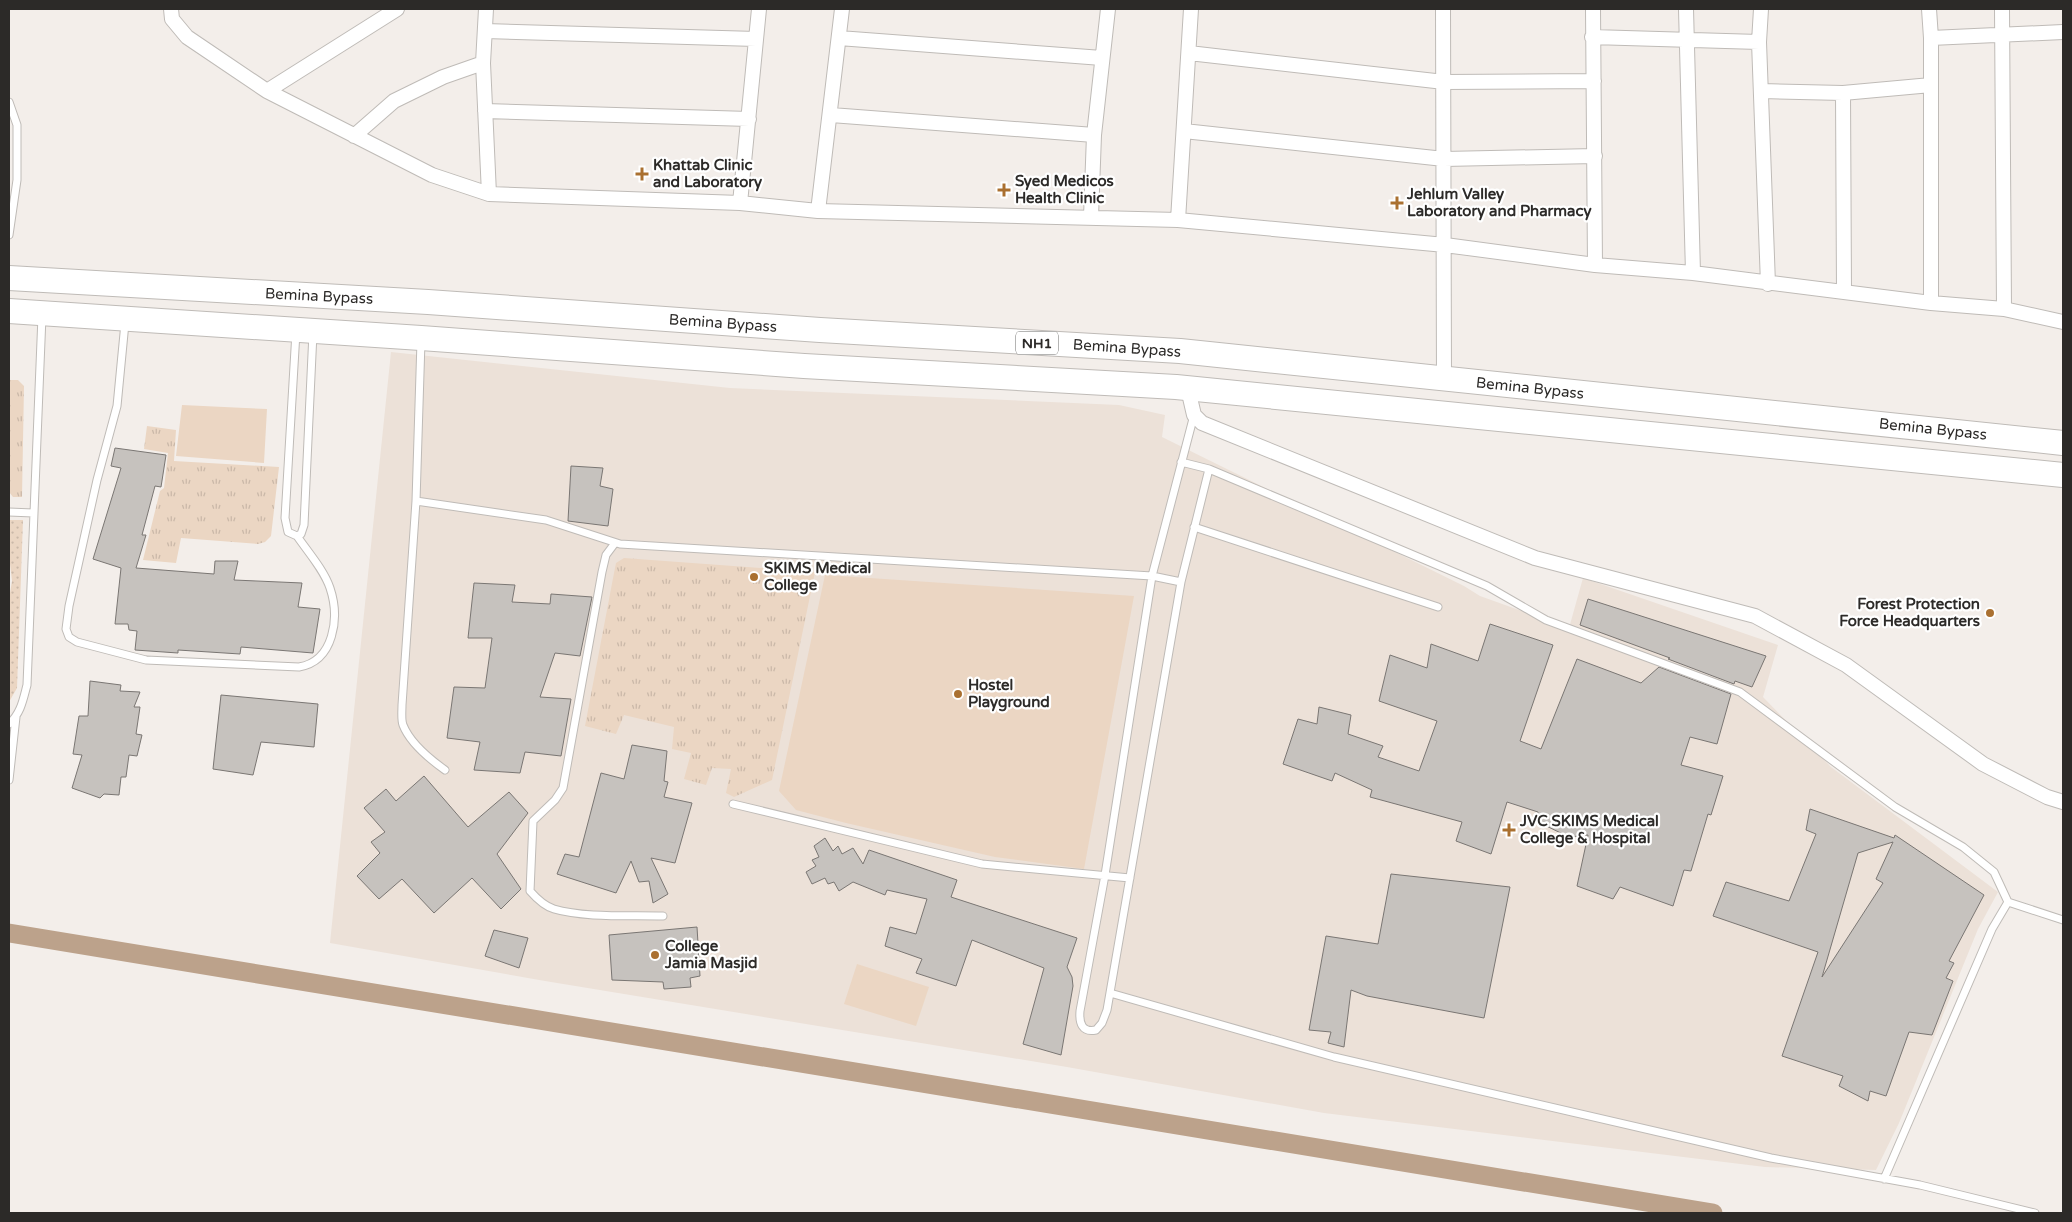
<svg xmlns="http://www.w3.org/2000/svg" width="2072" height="1222" font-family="'Varela Round',sans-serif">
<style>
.built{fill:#ece1d8}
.grass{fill:url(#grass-dots)}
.park{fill:url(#park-tufts)}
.pitch{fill:#ebd6c3}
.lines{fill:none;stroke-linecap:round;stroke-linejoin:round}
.canal{stroke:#bca28b;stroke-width:19}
.building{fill:#c6c2be;stroke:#7a7673;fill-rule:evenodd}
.service-casing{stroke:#bfbbb7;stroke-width:9}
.minor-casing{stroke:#bfbbb7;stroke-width:16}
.trunk-casing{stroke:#bfbbb7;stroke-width:26}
.service{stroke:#fff;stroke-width:7}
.minor{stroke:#fff;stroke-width:14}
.trunk{stroke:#fff;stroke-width:24}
.poi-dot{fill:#aa7030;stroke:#fff;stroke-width:2}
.labels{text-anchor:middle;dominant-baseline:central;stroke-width:4.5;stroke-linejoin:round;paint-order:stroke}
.shield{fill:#fff;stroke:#6b6a68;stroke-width:1}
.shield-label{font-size:14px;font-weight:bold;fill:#2c2a28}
.poi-label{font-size:15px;font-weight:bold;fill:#2c2a28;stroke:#fff;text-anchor:start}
.street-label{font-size:15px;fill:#2c2a28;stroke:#fff}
</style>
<defs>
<pattern id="grass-dots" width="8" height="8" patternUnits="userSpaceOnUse" patternTransform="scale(1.25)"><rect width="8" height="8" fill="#ebd6c3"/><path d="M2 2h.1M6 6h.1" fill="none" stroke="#cab8a8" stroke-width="1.8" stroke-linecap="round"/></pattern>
<pattern id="park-tufts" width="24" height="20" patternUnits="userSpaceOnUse" patternTransform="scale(1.25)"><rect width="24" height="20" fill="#ebd6c3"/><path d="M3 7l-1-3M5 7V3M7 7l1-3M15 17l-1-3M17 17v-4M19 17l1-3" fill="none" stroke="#cab8a8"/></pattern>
</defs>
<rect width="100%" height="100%" fill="#f3eeea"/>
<path class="built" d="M391,352L730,388L1119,405L1165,415L1162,437L1464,586L1480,596L1569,628L1583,578L1778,645L1763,697L1831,767L1998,892L1978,929L1899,1123L1876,1170L1765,1167L1324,1113L1067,1067L545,981L330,943Z"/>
<path class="grass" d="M9,520H23L17,688L9,702V599L12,581L9,555Z"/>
<path class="park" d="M9,380H18L24,386L22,497H13L9,492Z
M147,426L176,430L174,461L279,467L271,536L265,542L258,544L181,538L176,563L143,560L160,491L164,488L168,453L144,449Z
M624,558L815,572L772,780L734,797L726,793L731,769L712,768L706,785L684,779L691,753L672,749L674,727L624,715L616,734L585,726L614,573L616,563Z"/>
<path class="pitch" d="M182,405L267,409L264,463L176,456Z
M825,575L1134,596L1084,869L995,857L846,823L796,810L779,791Z
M857,964L929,987L916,1026L844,1004Z"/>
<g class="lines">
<path class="canal" d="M9,933L1713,1213"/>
</g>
<path class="building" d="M115,448L166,455L161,487L155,486L142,535H146L136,568L214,574L215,561H238L234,580L302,583L298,607L320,609L313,653L241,647L240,654L178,650V653L135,650L137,631L129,630L128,624H115L121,568L93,559L121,468L111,466Z
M571,466L603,468L600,486L613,489L608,526L568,521Z
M474,583L515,585L512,602L550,604L551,594L592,597L580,656L555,653L540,697L571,699L561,756L525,752L520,773L474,770L480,742L447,738L454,687L485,688L492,638H468Z
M1588,599L1766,656L1752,687L1735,681L1734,684L1668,659L1670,658L1580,625Z
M1490,624L1553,645L1520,741L1541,749L1577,659L1641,683L1659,667L1731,694L1717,744L1690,737L1681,765L1723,776L1711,815L1708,814L1691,871L1684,870L1673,906L1620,887L1613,899L1577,886L1588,835L1569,837L1536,821L1538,812L1507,802L1491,854L1456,841L1462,822L1370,797L1372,790L1335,773L1332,781L1283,764L1298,719L1317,724L1319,707L1351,715L1348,734L1383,746L1378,757L1419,771L1437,721L1379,701L1390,655L1427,668L1431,644L1478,661Z
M90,681L121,685L120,691L140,692L134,707H140L136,734L142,735L137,756L129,755L126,777H121L119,795L104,794L100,798L72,788L82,755L73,754L79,716H88Z
M221,695L318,704L314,747L261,742L253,775L213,769Z
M632,745L667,751L664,781L668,782L664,797L692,803L675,863L651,858L668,894L653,903L649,881L639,882L631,861L616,893L557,874L565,854L579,857L601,773L624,779Z
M424,776L468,827L509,792L528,813L497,854L521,889L501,909L472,878L434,913L402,879L379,899L357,876L380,853L371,842L385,832L364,808L386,789L396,801Z
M1810,809L1894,838L1895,835L1984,895L1949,961L1954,963L1946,978L1953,981L1932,1035L1909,1032L1886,1096L1870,1091L1868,1101L1839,1086L1843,1076L1782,1056L1818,952L1713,916L1726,882L1789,901L1816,834L1806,830ZM1893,842L1876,879L1883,883L1822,977L1858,853Z
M825,838L833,851L838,846L842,854L853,848L863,864L869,850L957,880L951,897L1077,938L1067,967L1072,977L1073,986L1061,1055L1023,1044L1044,968L972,940L956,986L916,973L922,959L885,946L890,927L916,934L927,899L887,890L885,895L853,882L839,891L834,882L828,884L825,878L812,884L806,872L816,866L812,860L819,857L814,846Z
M1391,874L1510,887L1484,1018L1367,996L1351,990L1344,1047L1328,1043L1331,1032L1309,1030L1326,936L1378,944Z
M697,927L700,976L690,978L691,987L664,989L663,982L612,980L609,935Z
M494,930L528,938L519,968L485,956Z"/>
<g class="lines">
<defs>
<path id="service" d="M9,102L17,125V180L9,235
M125,323L117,406L97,480L69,606L66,629L69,637L77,642L146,660L299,667C334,661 340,618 330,588C324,570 308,552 297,536
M296,332L285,518L288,532L297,536L301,534L304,525L313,333
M421,341L416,501L402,705C402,711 401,720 403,725C410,743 431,760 445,770
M1194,415L1152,576L1105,875L1080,1011C1079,1023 1082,1033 1096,1030L1102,1023L1107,1010L1181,582L1209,469
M1181,462L1209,469L1487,586L1546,620L1740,692L1895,807L1963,847L1994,872L2008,902L2063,920
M416,501L546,520L620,544L1152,576L1181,582
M9,512L33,513
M1194,527L1438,607
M615,543L606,555L602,572L563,788L555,800L533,821L530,891C537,899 544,906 554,909C584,918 631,915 663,916
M9,724C21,713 23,700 27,685L42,316
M9,780L16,717
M733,804L982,864L1130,878
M1110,993L1334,1057L1771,1158L1920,1185L2035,1213
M1884,1179L1992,929L2008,902"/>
<path id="minor" d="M171,9L172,19L187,37L267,91L432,175L489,194L740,203L818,211L1178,220L1445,245L1595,265L1693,273L1931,303L2004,309L2063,322
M486,9L483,63L489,194
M1443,9L1444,379
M1593,9L1595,265
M1686,9L1693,273
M1761,9L1759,42L1768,284
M1929,9L1931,38V303
M2002,9L2004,309
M485,31L756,39
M1592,37L1759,42
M839,38L1102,58
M1931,38L2063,32
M1189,53L1444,82L1594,81
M267,91L397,9
M1762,91L1843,93L1931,85
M1843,93L1844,292
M485,111L749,119
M831,115L1094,135
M1184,131L1444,159L1595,156
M354,136L394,101L443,77L483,63
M740,203L759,9
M818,211L842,9
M1091,217L1094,135L1108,9
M1178,220L1191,9
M1188,389L1194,415L1202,423L1535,558L1755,616L1846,665L1983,764L2047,797L2063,802"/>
<path id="trunk" d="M9,278L428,302L820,330L1180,351L2063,443
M9,311L421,338L804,366L1176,387L2063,475"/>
</defs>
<use href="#service" class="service-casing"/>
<use href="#minor" class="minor-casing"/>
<use href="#trunk" class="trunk-casing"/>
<use href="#service" class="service"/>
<use href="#minor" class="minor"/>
<use href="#trunk" class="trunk"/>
</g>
<g class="poi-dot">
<path d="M639.5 166.5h5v5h5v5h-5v5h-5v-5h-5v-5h5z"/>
<path d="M1001.5 182.5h5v5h5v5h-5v5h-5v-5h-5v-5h5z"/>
<path d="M1394.5 195.5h5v5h5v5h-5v5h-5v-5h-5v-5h5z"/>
<circle cx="754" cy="577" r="5"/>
<circle cx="1990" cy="613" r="5"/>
<circle cx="958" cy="694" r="5"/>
<path d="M1506.5 822.5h5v5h5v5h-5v5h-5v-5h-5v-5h5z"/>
<circle cx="655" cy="955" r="5"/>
</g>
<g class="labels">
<rect class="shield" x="1016" y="331.5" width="42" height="23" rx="4"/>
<g class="shield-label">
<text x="1037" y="343">NH1</text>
</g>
<g class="poi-label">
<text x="653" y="165">Khattab Clinic<tspan x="653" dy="17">and Laboratory</tspan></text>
<text x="1015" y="181">Syed Medicos<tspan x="1015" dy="17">Health Clinic</tspan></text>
<text x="1407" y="194">Jehlum Valley<tspan x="1407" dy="17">Laboratory and Pharmacy</tspan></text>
<text x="764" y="568">SKIMS Medical<tspan x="764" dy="17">College</tspan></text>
<text x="1980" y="604" text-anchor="end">Forest Protection<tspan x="1980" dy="17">Force Headquarters</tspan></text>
<text x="968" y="685">Hostel<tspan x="968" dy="17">Playground</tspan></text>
<text x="1520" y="821">JVC SKIMS Medical<tspan x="1520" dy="17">College &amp; Hospital</tspan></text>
<text x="665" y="946">College<tspan x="665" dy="17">Jamia Masjid</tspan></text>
</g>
<g class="street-label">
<text transform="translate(319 296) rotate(3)">Bemina Bypass</text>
<text transform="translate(723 323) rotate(4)">Bemina Bypass</text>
<text transform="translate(1127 348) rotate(4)">Bemina Bypass</text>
<text transform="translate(1530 388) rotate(6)">Bemina Bypass</text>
<text transform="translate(1933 429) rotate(6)">Bemina Bypass</text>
</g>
</g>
<rect width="2072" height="1222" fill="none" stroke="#2c2a28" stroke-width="20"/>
</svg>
